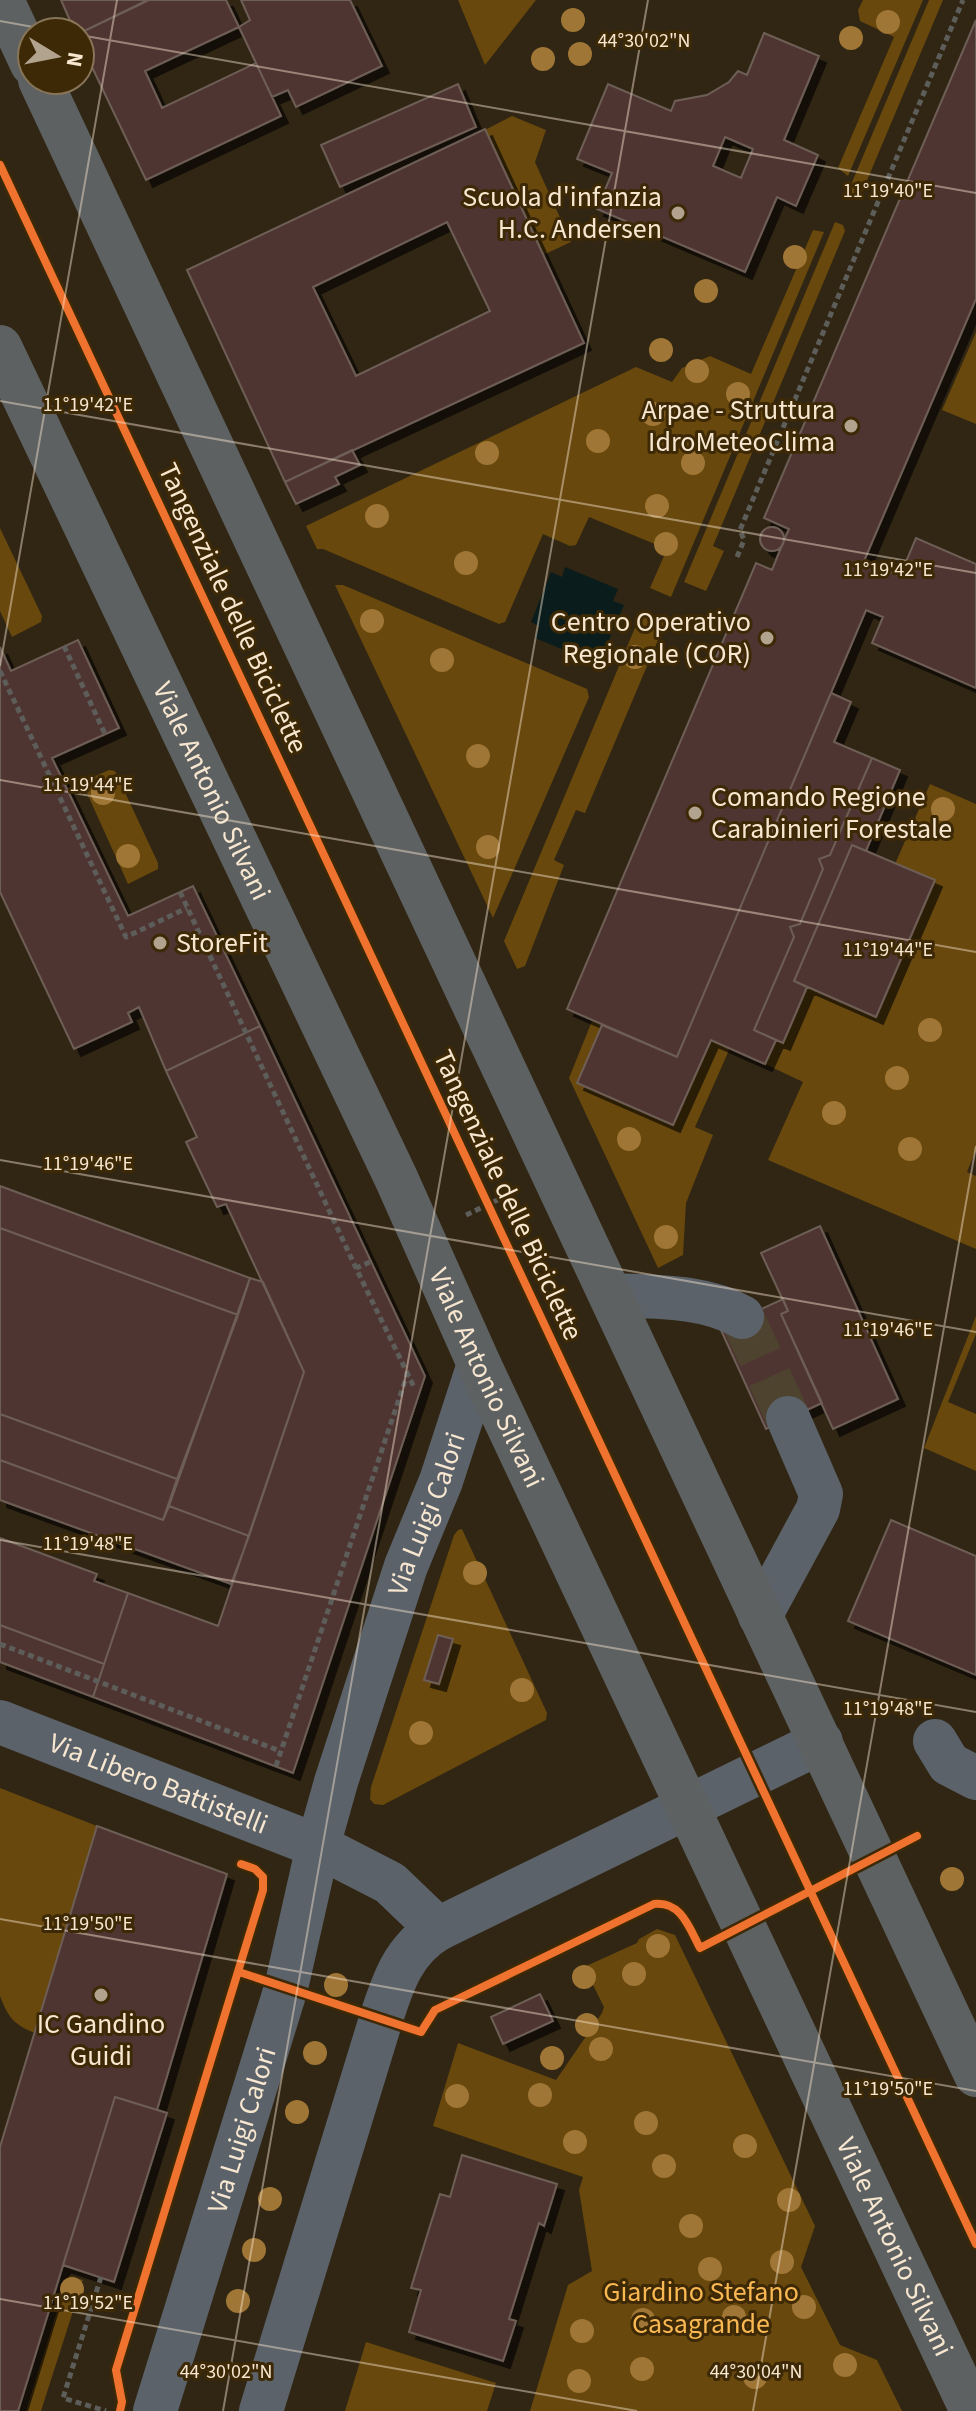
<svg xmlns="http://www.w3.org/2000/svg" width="976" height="2411" font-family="'Source Sans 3',sans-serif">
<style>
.green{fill:#68480d}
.water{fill:#0a1d1c}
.building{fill:#503632;stroke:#6e5e56;stroke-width:2;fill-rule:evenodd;filter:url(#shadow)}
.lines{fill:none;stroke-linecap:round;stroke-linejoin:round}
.minor-tunnel{stroke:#4e432f;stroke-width:44;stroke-dasharray:44 22;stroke-linecap:butt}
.path{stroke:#5d5d5a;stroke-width:5;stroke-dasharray:6 4;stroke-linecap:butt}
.minor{stroke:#5b626a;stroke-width:44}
.major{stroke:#5e6162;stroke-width:44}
.cycleway-casing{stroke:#3d2906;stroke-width:13}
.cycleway{stroke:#ef722f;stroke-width:8}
.tree{fill:#9f7635}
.ticks{fill:none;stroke:#f8e7d0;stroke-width:2;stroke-opacity:0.45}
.poi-dot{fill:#b2a38e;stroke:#3d2906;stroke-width:3}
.labels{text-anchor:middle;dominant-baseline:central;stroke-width:6;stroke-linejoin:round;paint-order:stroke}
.poi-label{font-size:28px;fill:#f8e7d0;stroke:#3d2906;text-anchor:end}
.street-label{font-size:28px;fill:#f8e7d0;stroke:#3d2906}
.park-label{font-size:28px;fill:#f9b851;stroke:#3d2906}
.ticks-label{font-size:20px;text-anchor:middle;fill:#f8e7d0;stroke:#3d2906;stroke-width:6;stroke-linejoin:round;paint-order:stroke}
</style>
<defs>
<filter id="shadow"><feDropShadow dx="7" dy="7" stdDeviation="0" flood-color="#0009"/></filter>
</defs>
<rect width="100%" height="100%" fill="#302613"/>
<path class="green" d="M458,0H536L485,65Z
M863,0H923L848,176L838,168L894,37L860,21L858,10Z
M929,0H943L860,197L856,198L847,194Z
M512,116L546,130L535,162L571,242L543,255L485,130Z
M835,222L843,225L845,231L713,546L724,551L706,591L684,582Z
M813,230L824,232L671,597L650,588L667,549L589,517L576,545L570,546L543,534L505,622L499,624L323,549H317L306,526L636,367L672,382L682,368L710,356L751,374Z
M976,332V424L942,410Z
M0,528L42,616L41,622L12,637L0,611Z
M335,585H343L587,689L589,697L493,918Z
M642,611L666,621L585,813L576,810L554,860L564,865L525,966L517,969L504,941Z
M109,770L115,771L158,863V869L128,884L82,782Z
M930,784L976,804V1150L967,1172L976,1176V1249L768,1160L803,1082L765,1064L776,1040L783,1042L807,987L877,1017L935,881L895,864Z
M592,1021L602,1025L578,1083L673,1125L711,1040L730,1048L695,1127L713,1135L686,1203L683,1255L658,1268L569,1078Z
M976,1316V1334L948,1402L976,1414V1471L924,1448Z
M462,1529L547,1713L546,1720L383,1805L374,1804L370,1799L371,1787L454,1535L458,1530Z
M0,1788L97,1826L35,2033C14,2025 8,2017 0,1996Z
M657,1929L675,1935L815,2226L801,2267L840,2345L877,2360L902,2411H530L568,2285L592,2271L579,2190L583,2177L433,2126L458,2043L556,2080L602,2013L604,2007L584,1967L637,1943L639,1939Z
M68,2276L83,2280L41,2411H26Z
M366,2342L496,2383L487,2411H345Z"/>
<path class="water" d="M565,567L618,589L613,601L624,605L603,654L591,649L586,659L535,638L539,626L531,622L551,572L562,577Z"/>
<path class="building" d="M61,0H145L146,1L80,33L75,32Z
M149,0H226L239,27L145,71L162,108L256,63L281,116L146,180L80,42V33Z
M241,0H350L382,66L296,107L288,90L272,97L239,27L250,20Z
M976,20V299L864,561L900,576L916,538L976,564V688L872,643L883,617L866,610L677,1057L567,1009L756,563L772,570L785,538L789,529L764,518Z
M764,33L819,56L784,140L818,155L796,206L777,197L745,272L597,209L612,173L577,159L608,84L671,111L675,101L707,95L729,82L738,71L747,75ZM725,137L753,149L741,178L713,166Z
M458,84L476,127L340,187L321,145Z
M485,129L584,343L285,482L187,270ZM447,222L490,311L356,376L313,287Z
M352,450L360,465L335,477L339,484L296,504L285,482Z
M760 539a12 12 0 1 1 24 0a12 12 0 1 1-24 0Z
M78,640L119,728L52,758L128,916L193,886L260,1026L166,1071L139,1007L128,1013L132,1022L74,1049L0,892V647L11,671Z
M831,693L851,702L834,742L872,758L830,855L819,859L823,869L800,924L790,927L794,937L754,1030L776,1040L765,1064L711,1040L673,1125L577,1083L602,1025L677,1057Z
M872,758L900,770L866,851L852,845L794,981L807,987L783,1043L754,1030L794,937L790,927L800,924L823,869L819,859L830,855Z
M852,845L935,880L876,1017L794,981Z
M260,1026L425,1376L293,1773L93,1697L128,1593L218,1626L304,1372L226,1204L217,1207L186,1142L197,1137L166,1071Z
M0,1186L250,1278L238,1315L0,1228Z
M820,1226L898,1399L833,1429L781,1314L788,1311L761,1253Z
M0,1228L238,1315L177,1479L0,1414Z
M250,1278L263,1282L304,1372L249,1536L169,1506Z
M783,1299L788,1311L781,1314L822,1403L766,1429L720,1328Z
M0,1414L177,1479L163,1520L0,1460Z
M0,1460L163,1520L169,1506L249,1536L231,1584L0,1500Z
M891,1520L976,1556V1675L848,1621Z
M0,1538L97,1574L94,1581L128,1593L104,1664L0,1625Z
M0,1625L104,1664L93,1697L0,1662Z
M438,1635L453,1639L439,1684L424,1680Z
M97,1826L227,1874L157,2110L115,2097L18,2411H0V2147Z
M540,1994L553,2021L503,2044L491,2017Z
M115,2097L167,2113L114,2282L63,2265Z
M462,2155L557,2184L544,2226L539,2223L509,2319L516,2321L503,2361L409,2332L421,2290L411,2288L425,2242L440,2194L450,2197Z"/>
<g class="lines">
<path class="minor-tunnel" d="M742,1317L788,1418"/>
<path class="path" d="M737,557L744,540L740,530L963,0
M64,646L105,734
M0,671L126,937L187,908
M180,892L356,1268
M466,1215L508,1195
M370,1262L356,1268L415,1389
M0,1644L280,1751
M276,1766L407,1375
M101,2277L63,2398L106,2411"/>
<g class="minor">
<path d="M611,1295C654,1297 704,1295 742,1317"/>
<path d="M760,1616L818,1509L821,1494L788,1418"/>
<path id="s1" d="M0,1722L318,1846L390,1883L438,1929"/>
<path d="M935,1741L949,1764L976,1778"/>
<path id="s2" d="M155,2411L286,1988L318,1846L336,1782L406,1566L441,1481L479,1364"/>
<path d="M261,2411L381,2019C393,1982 403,1950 438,1929L821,1742"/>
</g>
<g class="major">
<path d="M2,0L32,64"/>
<path d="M40,80L976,2075"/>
<path id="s3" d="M0,347L396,1178L479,1364L972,2411"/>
</g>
<defs>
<path id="cycleway" d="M0,165L976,2244
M239,1972L421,2032L435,2010L654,1904C681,1901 689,1927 700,1948L917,1836
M120,2411L122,2402L116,2370L263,1890V1877L255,1869L241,1864"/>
</defs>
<use href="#cycleway" class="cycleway-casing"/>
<use href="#cycleway" class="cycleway"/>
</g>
<g class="tree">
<circle cx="573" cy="20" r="12"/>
<circle cx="888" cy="22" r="12"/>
<circle cx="851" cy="38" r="12"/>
<circle cx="580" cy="54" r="12"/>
<circle cx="543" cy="59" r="12"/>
<circle cx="795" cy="257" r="12"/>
<circle cx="706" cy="291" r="12"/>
<circle cx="661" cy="350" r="12"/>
<circle cx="697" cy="371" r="12"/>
<circle cx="738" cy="394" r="12"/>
<circle cx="653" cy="414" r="12"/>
<circle cx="598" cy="441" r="12"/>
<circle cx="487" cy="453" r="12"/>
<circle cx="693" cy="463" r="12"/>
<circle cx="657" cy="506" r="12"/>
<circle cx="377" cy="516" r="12"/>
<circle cx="666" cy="544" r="12"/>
<circle cx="466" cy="563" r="12"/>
<circle cx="372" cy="621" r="12"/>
<circle cx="635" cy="657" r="12"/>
<circle cx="442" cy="660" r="12"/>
<circle cx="478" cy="756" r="12"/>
<circle cx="103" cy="793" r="12"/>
<circle cx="943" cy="809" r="12"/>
<circle cx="488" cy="847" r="12"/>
<circle cx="128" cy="856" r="12"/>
<circle cx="930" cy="1030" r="12"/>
<circle cx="897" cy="1078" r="12"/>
<circle cx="834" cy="1113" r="12"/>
<circle cx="629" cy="1139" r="12"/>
<circle cx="910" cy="1149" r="12"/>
<circle cx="666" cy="1237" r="12"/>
<circle cx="475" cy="1573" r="12"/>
<circle cx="522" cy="1690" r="12"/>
<circle cx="421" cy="1733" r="12"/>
<circle cx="952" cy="1879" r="12"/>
<circle cx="658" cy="1946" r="12"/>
<circle cx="634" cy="1974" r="12"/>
<circle cx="584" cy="1977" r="12"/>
<circle cx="336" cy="1985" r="12"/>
<circle cx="587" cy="2025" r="12"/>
<circle cx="601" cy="2049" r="12"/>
<circle cx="315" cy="2053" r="12"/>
<circle cx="552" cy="2058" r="12"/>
<circle cx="540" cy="2095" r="12"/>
<circle cx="457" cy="2096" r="12"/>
<circle cx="297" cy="2112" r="12"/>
<circle cx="646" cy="2123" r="12"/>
<circle cx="575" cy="2142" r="12"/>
<circle cx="745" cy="2146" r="12"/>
<circle cx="664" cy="2166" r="12"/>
<circle cx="270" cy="2199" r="12"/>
<circle cx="789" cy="2200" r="12"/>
<circle cx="691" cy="2226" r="12"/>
<circle cx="254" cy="2250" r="12"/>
<circle cx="782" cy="2262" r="12"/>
<circle cx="710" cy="2269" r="12"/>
<circle cx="72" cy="2289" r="12"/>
<circle cx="238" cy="2301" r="12"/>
<circle cx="804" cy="2307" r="12"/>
<circle cx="734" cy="2317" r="12"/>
<circle cx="643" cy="2320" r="12"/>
<circle cx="582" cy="2331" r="12"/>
<circle cx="845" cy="2365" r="12"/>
<circle cx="642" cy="2369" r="12"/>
<circle cx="755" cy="2377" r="12"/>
<circle cx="579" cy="2381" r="12"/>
</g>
<path class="ticks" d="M0,21L61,32M80,35L976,193M0,401L976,573M0,666L117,0M0,780L976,952M0,1160L976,1332M0,1540L976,1712M0,1919L976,2091M0,2299L637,2411M223,2411L648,0M753,2411L976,1146"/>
<g class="poi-dot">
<circle cx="678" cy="213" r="8"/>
<circle cx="851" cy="426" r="8"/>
<circle cx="767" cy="638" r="8"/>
<circle cx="695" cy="813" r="8"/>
<circle cx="160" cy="943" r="8"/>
<circle cx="101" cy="1995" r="8"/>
</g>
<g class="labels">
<g class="poi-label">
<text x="662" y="197">Scuola d'infanzia<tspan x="662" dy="32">H.C. Andersen</tspan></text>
<text x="835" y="410">Arpae - Struttura<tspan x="835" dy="32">IdroMeteoClima</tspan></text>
<text x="751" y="622">Centro Operativo<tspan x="751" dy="32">Regionale (COR)</tspan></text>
<text x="711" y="797" text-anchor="start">Comando Regione<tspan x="711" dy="32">Carabinieri Forestale</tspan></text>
<text x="176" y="943" text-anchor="start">StoreFit</text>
<text x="101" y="2024" text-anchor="middle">IC Gandino<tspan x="101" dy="32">Guidi</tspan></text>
</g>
<g class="street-label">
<text transform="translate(233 608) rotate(65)">Tangenziale delle Biciclette</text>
<text stroke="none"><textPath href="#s3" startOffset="492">Viale Antonio Silvani</textPath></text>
<text transform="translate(508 1195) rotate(65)">Tangenziale delle Biciclette</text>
<text stroke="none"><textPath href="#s3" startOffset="1140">Viale Antonio Silvani</textPath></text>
<text stroke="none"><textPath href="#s2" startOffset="938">Via Luigi Calori</textPath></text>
<text stroke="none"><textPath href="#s1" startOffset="170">Via Libero Battistelli</textPath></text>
<text stroke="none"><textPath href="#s2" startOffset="294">Via Luigi Calori</textPath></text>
<text stroke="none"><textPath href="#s3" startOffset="2100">Viale Antonio Silvani</textPath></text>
</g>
<g class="park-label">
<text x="701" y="2292">Giardino Stefano<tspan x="701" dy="32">Casagrande</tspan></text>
</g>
</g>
<g class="ticks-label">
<text x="644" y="47">44°30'02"N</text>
<text x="888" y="197">11°19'40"E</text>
<text x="88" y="411">11°19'42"E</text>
<text x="888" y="576">11°19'42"E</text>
<text x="88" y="791">11°19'44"E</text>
<text x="888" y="956">11°19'44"E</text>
<text x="88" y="1170">11°19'46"E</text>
<text x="888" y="1336">11°19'46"E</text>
<text x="88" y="1550">11°19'48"E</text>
<text x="888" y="1715">11°19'48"E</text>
<text x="88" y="1930">11°19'50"E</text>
<text x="888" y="2095">11°19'50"E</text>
<text x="88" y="2309">11°19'52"E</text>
<text x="226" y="2378">44°30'02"N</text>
<text x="756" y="2378">44°30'04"N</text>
</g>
<g transform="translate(56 56) rotate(100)"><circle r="38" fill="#3d2906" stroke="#887557" stroke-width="2"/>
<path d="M0-6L14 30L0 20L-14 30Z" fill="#b2a38e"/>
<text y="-12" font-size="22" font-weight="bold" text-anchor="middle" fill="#f8e7d0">N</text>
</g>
</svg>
